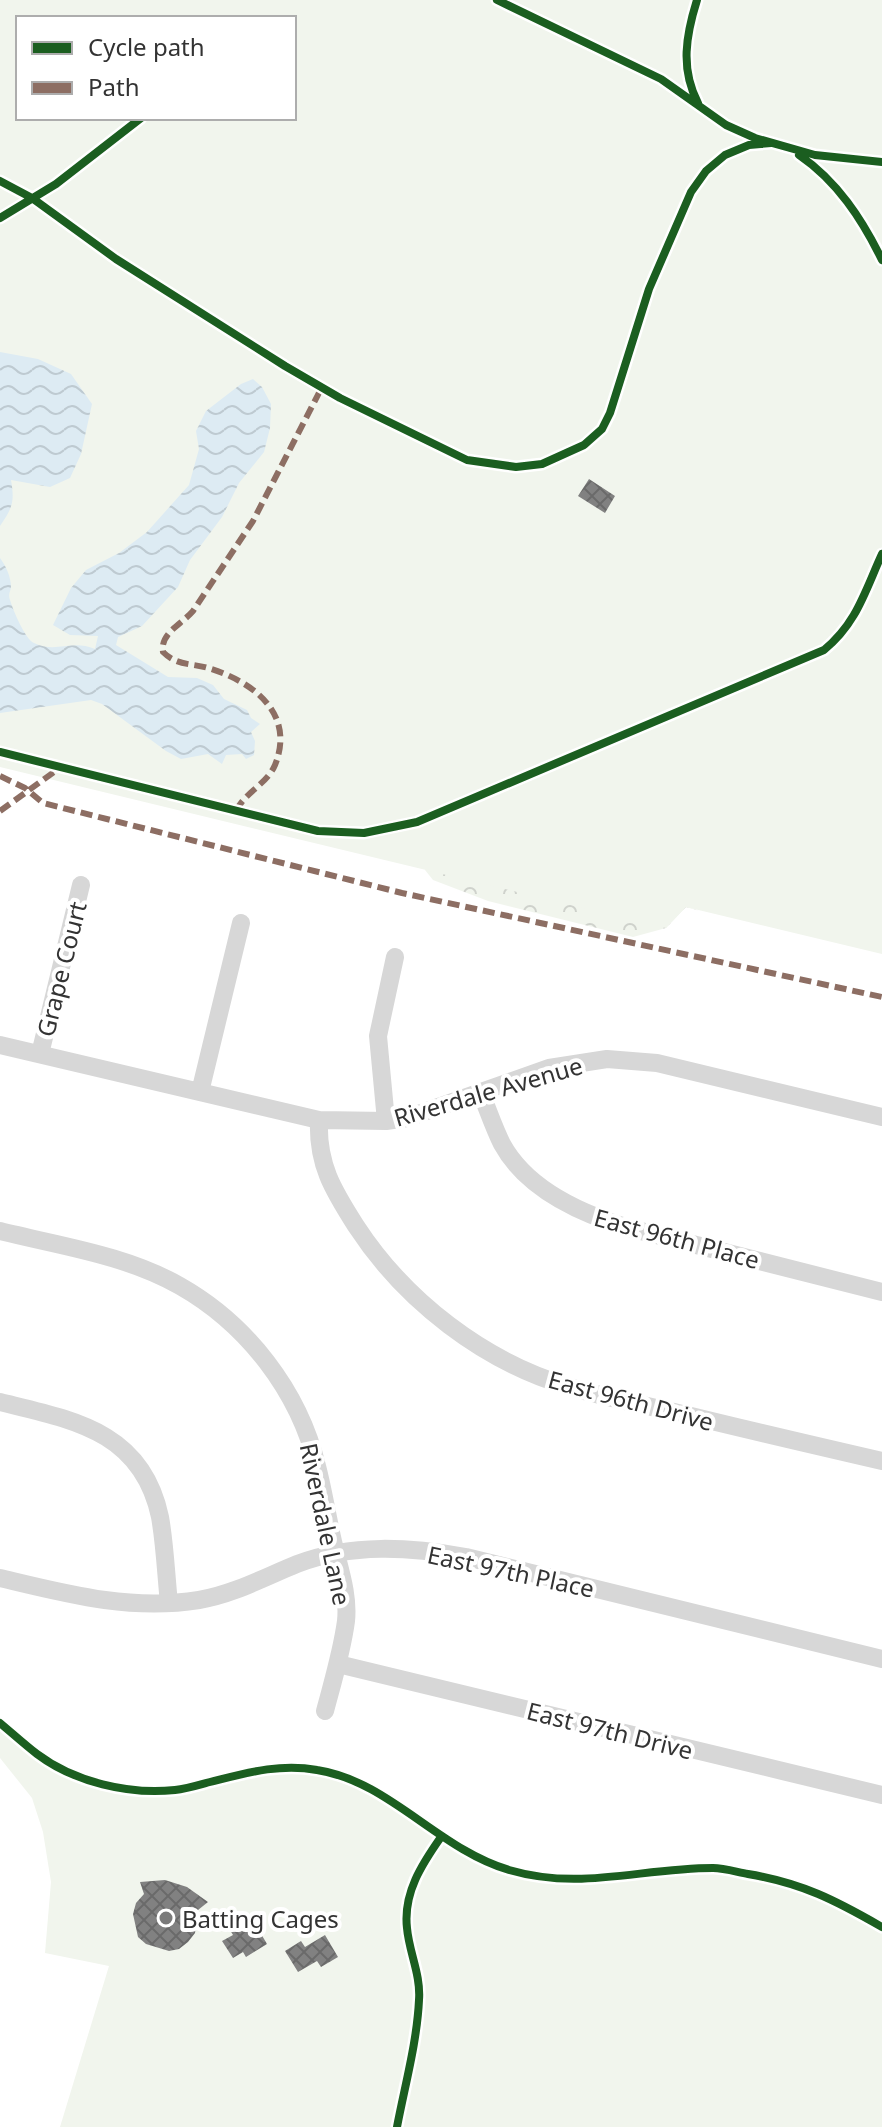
<svg xmlns="http://www.w3.org/2000/svg" width="882" height="2127" font-family="'Noto Sans',sans-serif">
<style>
.forest{fill:url(#forest-crowns)}
.park{fill:#f1f5ed;fill-rule:evenodd}
.water{fill:url(#water-waves)}
.building{fill:url(#building-cross-hatch)}
.lines{fill:none;stroke-linecap:round;stroke-linejoin:round}
.street{stroke:#d7d7d7;stroke-width:18}
.quiet{stroke:#8d6e63;stroke-width:6;stroke-dasharray:12 6;stroke-linecap:butt}
.cycleway-casing{stroke:#fff;stroke-width:13}
.cycleway{stroke:#1b5e20;stroke-width:8}
.poi-dot{fill:#7a7a7a;stroke:#fff;stroke-width:3}
.labels{text-anchor:middle;dominant-baseline:central;stroke-width:8;stroke-linejoin:round;paint-order:stroke}
.street-label{font-size:24px;fill:#333;stroke:#fff}
.poi-label{font-size:24px;fill:#333;stroke:#fff;text-anchor:start}
</style>
<defs>
<pattern id="forest-crowns" width="20" height="18" patternUnits="userSpaceOnUse" patternTransform="scale(2)"><rect width="20" height="18" fill="#f1f5ed"/><path d="M2 6a3 3 0 1 1 6 0M12 15a3 3 0 1 1 6 0" fill="none" stroke="#cfd2cc"/></pattern>
<pattern id="water-waves" width="16" height="10" patternUnits="userSpaceOnUse" patternTransform="scale(2)"><rect width="16" height="10" fill="#ddebf3"/><path d="M0 5q4-4 8 0t8 0" fill="none" stroke="#becad1"/></pattern>
<pattern id="building-cross-hatch" width="8" height="8" patternUnits="userSpaceOnUse" patternTransform="scale(2)"><rect width="8" height="8" fill="#818181"/><path d="M0 0l8 8M0 8l8-8" fill="none" stroke="#6a6a6a"/></pattern>
</defs>
<rect width="100%" height="100%" fill="#fff"/>
<path class="forest" d="M438,821L700,911L686,907L666,928L633,937L488,901L433,880L425,870Z"/>
<path class="park" d="M0,0H882V954L686,907L666,928L0,767ZM18,18H294V118H18Z
M0,1727C57,1778 120,1808 198,1788C232,1780 270,1767 305,1772C385,1782 435,1852 509,1874C572,1893 631,1873 695,1871C764,1869 824,1899 882,1932V2127H60L109,1966L45,1953L51,1882L43,1832L32,1798L0,1758Z"/>
<path class="water" d="M0,352L38,359L71,374L92,404L81,454L70,478L50,487L11,480C15,503 12,508 0,526Z
M253,379L262,387L271,404L270,428L264,452L239,483L222,517L190,560L178,587L142,626L118,637L116,645L168,677L197,678L213,685L224,699L247,710L251,718L260,724L251,732L255,741L254,755L246,759L242,754L226,755L222,764L208,754L181,759L166,751L102,704L91,700L0,713V558C6,566 11,577 11,587C10,593 8,594 10,600C13,610 25,639 34,643C56,654 71,639 95,649L98,636L70,635L53,625L71,588L86,570L119,553L147,532L189,485L199,449L196,431L206,411L241,384Z"/>
<path class="building" d="M589,479L615,496L605,513L578,496Z
M165,1880L187,1887L208,1902L198,1910L195,1933L188,1942L179,1949L169,1951L146,1944L138,1937L133,1914L136,1903L144,1894L140,1882Z
M251,1917L267,1944L246,1957L243,1952L233,1958L222,1941L233,1935L230,1930Z
M325,1935L338,1957L321,1967L317,1961L298,1972L285,1951L301,1941L305,1947Z"/>
<g class="lines">
<path class="street" d="M0,1045L319,1120L386,1121L407,1118L549,1068L607,1059L657,1063L882,1117
M40,1054L81,885
M200,1092L241,923
M481,1093C488,1110 494,1128 502,1144C527,1190 582,1214 629,1228L882,1292
M319,1120C317,1164 333,1190 356,1226C405,1301 484,1362 570,1387C608,1398 648,1406 687,1415C752,1431 817,1446 882,1461
M386,1121L378,1036L395,957
M0,1231C60,1246 126,1255 180,1286C247,1324 299,1391 317,1466C323,1489 327,1514 332,1537C338,1565 349,1593 346,1621C342,1651 333,1681 325,1711
M0,1402C73,1420 142,1431 160,1517C165,1545 166,1575 169,1603
M0,1578C67,1594 130,1611 199,1600C234,1594 265,1577 297,1564C352,1543 410,1547 466,1557L882,1659
M338,1664L882,1795"/>
<path class="quiet" d="M0,776L25,788L43,803L402,893L882,997
M0,811L61,767
M236,811C245,792 267,784 275,765C296,713 252,681 208,668C191,663 177,666 163,652C160,633 181,625 193,611L253,521L322,387"/>
<defs>
<path id="cycleway" d="M497,0L661,79L726,125L755,138L815,155L882,162
M697,0C686,35 680,69 698,103
M799,155C837,181 862,219 882,260
M0,181L32,198L116,259L285,366L340,398L467,460L516,467L542,464L584,445L602,429L610,413L649,289L691,192L706,171L725,155L749,145L771,143
M0,218L56,184L141,118
M0,752L318,831L364,833L417,822L824,650C857,623 865,591 882,554
M0,1723C12,1733 24,1744 37,1754C74,1782 129,1795 175,1790C186,1789 199,1785 210,1782C246,1773 280,1763 317,1770C389,1781 438,1849 509,1870C581,1891 640,1868 713,1868C724,1868 737,1872 748,1874C802,1883 835,1900 882,1927
M397,2127C405,2085 417,2042 419,2000C421,1975 409,1952 407,1928C403,1893 422,1864 441,1837"/>
</defs>
<use href="#cycleway" class="cycleway-casing"/>
<use href="#cycleway" class="cycleway"/>
</g>
<circle class="poi-dot" cx="166" cy="1918" r="8"/>
<g class="labels">
<g class="street-label">
<text transform="translate(61 969) rotate(-76)">Grape Court</text>
<text transform="translate(488 1091) rotate(-16)">Riverdale Avenue</text>
<text transform="translate(677 1238) rotate(15)">East 96th Place</text>
<text transform="translate(631 1400) rotate(15)">East 96th Drive</text>
<text transform="translate(326 1524) rotate(78)">Riverdale Lane</text>
<text transform="translate(511 1571) rotate(12)">East 97th Place</text>
<text transform="translate(610 1730) rotate(14)">East 97th Drive</text>
</g>
<g class="poi-label">
<text x="182" y="1918">Batting Cages</text>
</g>
</g>
<rect x="16" y="16" width="280" height="104" fill="#ffffff" stroke="#adadad" stroke-width="2"/>
<rect x="32" y="42" width="40" height="12" fill="#1b5e20" stroke="#adadad" stroke-width="2"/>
<text x="88" y="56" font-size="24" fill="#333333">Cycle path</text>
<rect x="32" y="82" width="40" height="12" fill="#8d6e63" stroke="#adadad" stroke-width="2"/>
<text x="88" y="96" font-size="24" fill="#333333">Path</text>
</svg>
